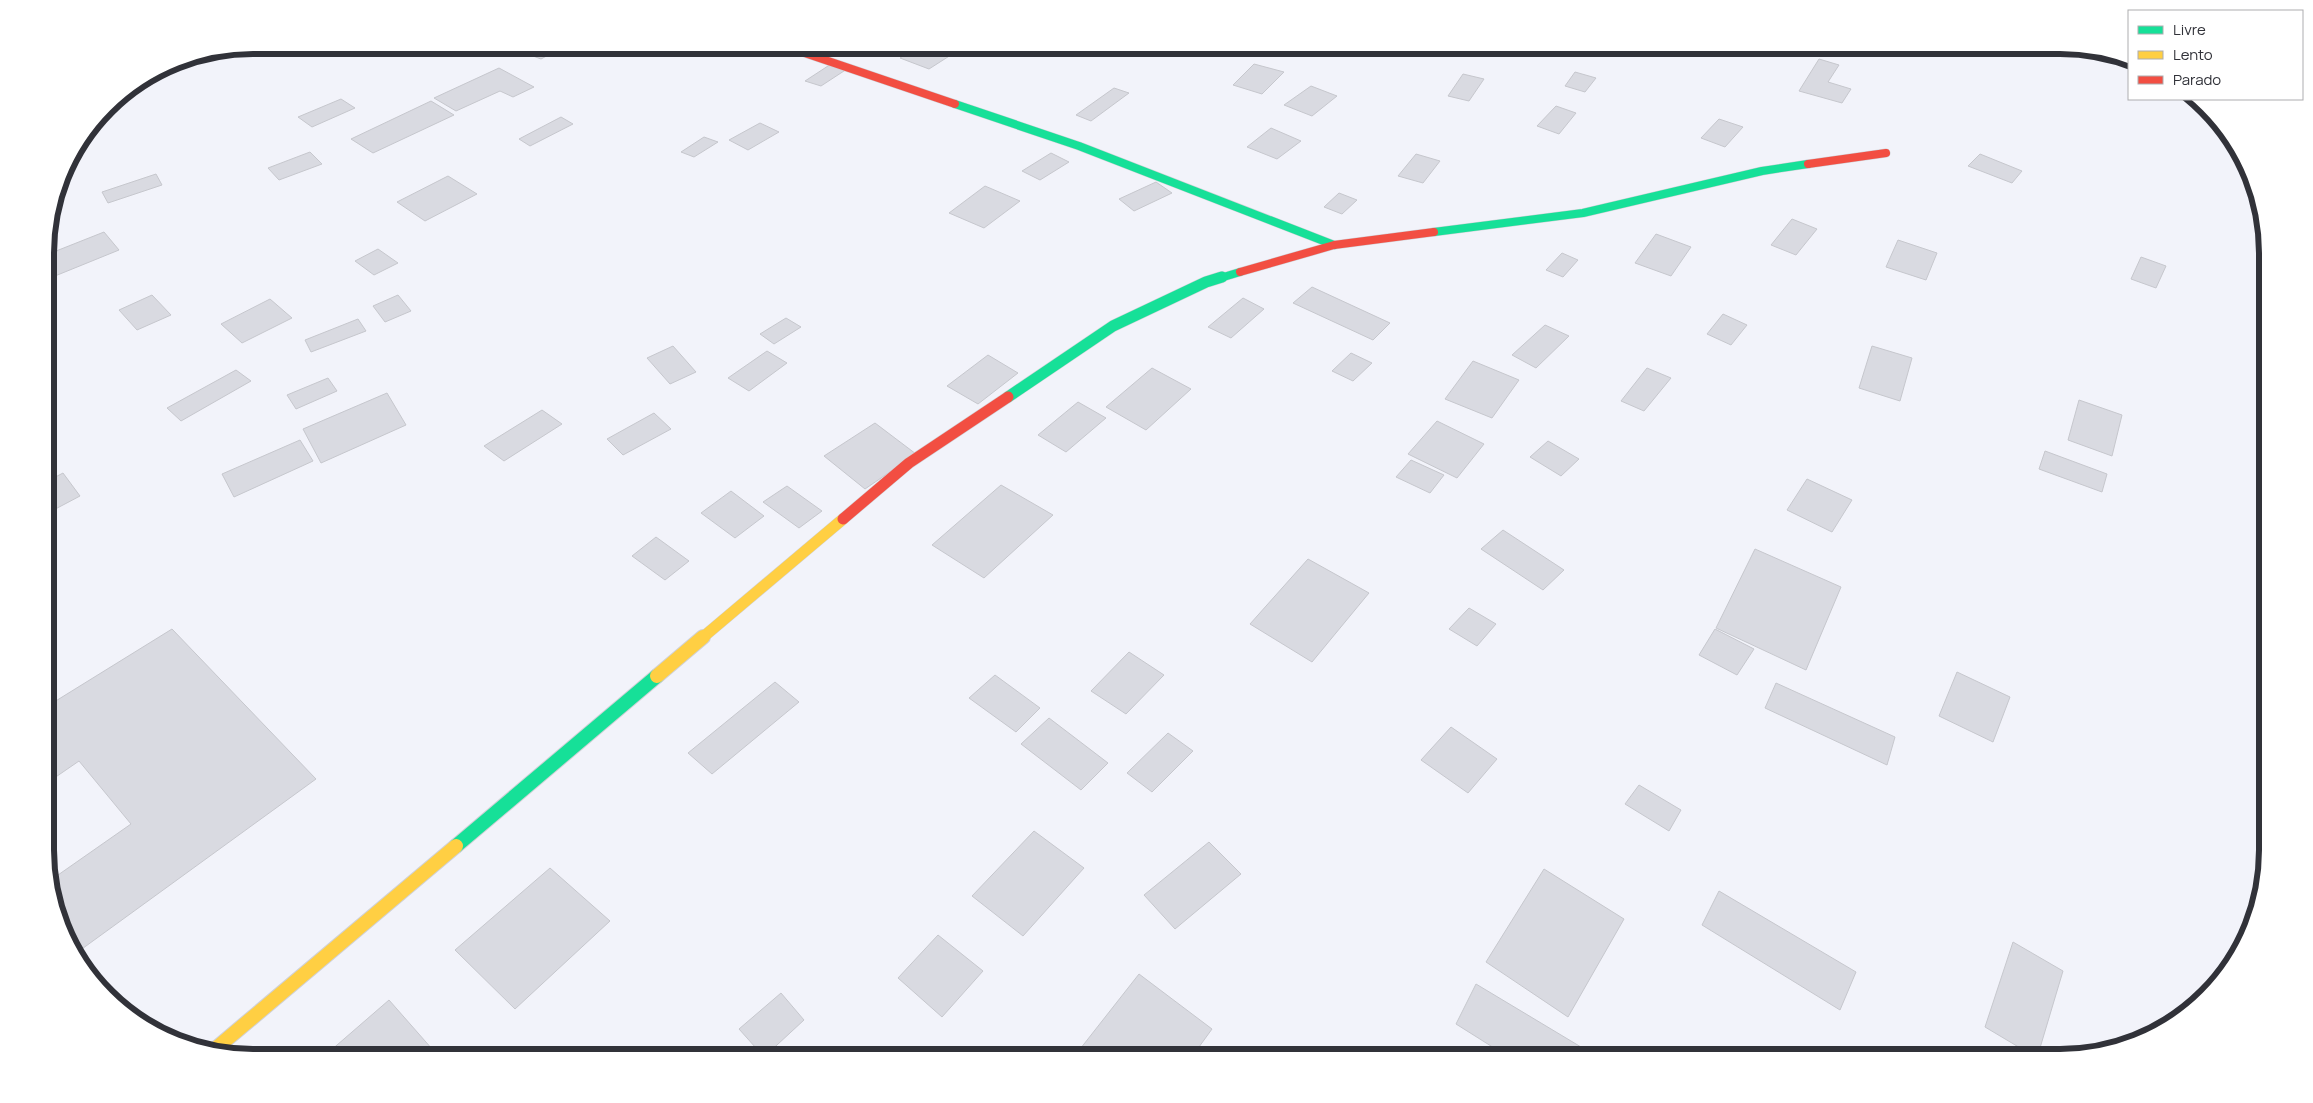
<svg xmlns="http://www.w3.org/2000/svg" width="2313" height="1103" font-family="Manrope,sans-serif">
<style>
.building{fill:#d9dae1;stroke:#c6c7cd}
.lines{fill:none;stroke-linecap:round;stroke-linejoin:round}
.fast-far2-casing{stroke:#d0d1d6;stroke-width:9}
.fast-far1-casing{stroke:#d0d1d6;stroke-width:12}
.fast-casing{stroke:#d0d1d6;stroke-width:16}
.slow-far1-casing{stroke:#d0d1d6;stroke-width:12}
.slow-casing{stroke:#d0d1d6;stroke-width:16}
.jam-far1-casing{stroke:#d0d1d6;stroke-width:9}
.jam-casing{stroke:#d0d1d6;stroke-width:12}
.fast-far2{stroke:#16e098;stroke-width:8}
.fast-far1{stroke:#16e098;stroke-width:11}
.fast{stroke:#16e098;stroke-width:14}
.slow-far1{stroke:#ffcf43;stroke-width:11}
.slow{stroke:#ffcf43;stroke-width:14}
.jam-far1{stroke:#f24e42;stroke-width:8}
.jam{stroke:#f24e42;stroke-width:11}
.rim{fill:none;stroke:#313239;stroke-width:6}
</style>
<rect width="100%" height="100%" fill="#f2f3fa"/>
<path class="building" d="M539,45H567L541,59L525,53Z
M921,45H962L965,46L929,69L900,58Z
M1819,59L1839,65L1828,82L1851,89L1842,103L1799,91Z
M831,64L847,69L821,86L805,81Z
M1254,64L1284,72L1262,94L1233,85Z
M499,68L534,87L513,97L500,91L456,111L434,98Z
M1575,72L1596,78L1585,92L1565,86Z
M1463,74L1484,79L1469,101L1448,96Z
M1311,86L1337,96L1312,116L1284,105Z
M1114,88L1129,93L1091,121L1076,115Z
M341,99L355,108L312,127L298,117Z
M431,101L454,115L373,153L351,139Z
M1556,106L1576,113L1559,134L1537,126Z
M561,117L573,124L530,146L519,139Z
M1719,119L1743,127L1725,147L1701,138Z
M760,123L779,132L748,150L729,140Z
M1271,128L1301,141L1277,159L1247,147Z
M704,137L718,142L694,157L681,152Z
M310,152L322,164L279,180L268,168Z
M1051,153L1069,162L1040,180L1022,171Z
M1416,154L1440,161L1423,183L1398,176Z
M1980,154L2022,171L2012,183L1968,166Z
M156,174L162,185L108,203L102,192Z
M448,176L477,194L425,221L397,202Z
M1156,182L1172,193L1134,211L1119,199Z
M985,186L1020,201L984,228L949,213Z
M1339,193L1357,200L1342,214L1324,207Z
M1792,219L1817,229L1796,255L1771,245Z
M104,232L119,250L55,276L46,264V255Z
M1656,234L1691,247L1671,276L1635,263Z
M1898,240L1937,253L1926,280L1886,267Z
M378,249L398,263L374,275L355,261Z
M1562,253L1578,260L1563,277L1546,270Z
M2141,257L2166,266L2156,288L2131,279Z
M1312,287L1390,323L1373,340L1293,303Z
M152,295L171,315L137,330L119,310Z
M398,295L411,311L385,322L373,306Z
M1243,298L1264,309L1231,338L1208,327Z
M270,299L292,318L242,343L221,324Z
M1723,314L1747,325L1731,345L1707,334Z
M786,318L801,327L774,344L760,334Z
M358,319L366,331L311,352L305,340Z
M1545,325L1569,336L1536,368L1512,355Z
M673,346L696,372L670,384L647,358Z
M1872,346L1912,358L1900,401L1859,388Z
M767,351L787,363L749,391L728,378Z
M1351,353L1372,363L1353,381L1332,371Z
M988,355L1018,373L978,404L947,386Z
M1473,361L1519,380L1492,418L1445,399Z
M1152,368L1191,389L1146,430L1106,407Z
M1647,368L1671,378L1644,411L1621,401Z
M236,370L251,381L181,421L167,408Z
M328,378L337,391L296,409L287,395Z
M387,393L406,425L321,463L303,429Z
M2079,400L2122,415L2112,456L2068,440Z
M1078,402L1106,418L1066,452L1038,435Z
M542,410L562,424L504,461L484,446Z
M654,413L671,429L623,455L607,439Z
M1437,421L1484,444L1457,478L1408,454Z
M875,423L916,454L865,489L824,456Z
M300,440L313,461L234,497L222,474Z
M1548,441L1579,459L1561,476L1530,457Z
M2045,451L2107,474L2102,492L2039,469Z
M1411,460L1444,475L1430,493L1396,477Z
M63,473L80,496L46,514V482Z
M1807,479L1852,500L1832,532L1787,510Z
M1001,485L1053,515L984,578L932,545Z
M787,486L822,511L799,528L763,502Z
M731,491L764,516L735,538L701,513Z
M1503,530L1564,570L1543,590L1481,549Z
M656,537L689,561L665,580L632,556Z
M1755,549L1841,587L1806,670L1716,628Z
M1308,559L1369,593L1312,662L1250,624Z
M1469,608L1496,624L1477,646L1449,629Z
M172,629L316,779L75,954L61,929L48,882L131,824L79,761L47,783L46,707Z
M1715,629L1754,649L1737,675L1699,655Z
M1129,652L1164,675L1126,714L1091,691Z
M1957,672L2010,697L1993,742L1939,716Z
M995,675L1040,708L1016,732L969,698Z
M775,682L799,702L712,774L688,753Z
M1776,683L1895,737L1887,765L1765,708Z
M1049,718L1108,763L1081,790L1021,744Z
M1451,727L1497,759L1468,793L1421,760Z
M1168,733L1193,751L1152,792L1127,773Z
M1639,785L1681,810L1669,831L1625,804Z
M1034,831L1084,868L1023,936L972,896Z
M1209,842L1241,874L1175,929L1144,895Z
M550,868L610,921L515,1009L455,950Z
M1544,869L1624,919L1568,1017L1486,962Z
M1719,891L1856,972L1840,1010L1702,925Z
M938,935L983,971L942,1017L898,978Z
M2013,942L2063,971L2037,1058L1985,1027Z
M1139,974L1212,1029L1191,1058H1073Z
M1476,984L1581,1047L1576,1058H1510L1456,1024Z
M781,993L804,1020L764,1057L739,1029Z
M389,1000L440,1058H322Z
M1588,1047L1606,1058H1584Z"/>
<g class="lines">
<defs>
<path id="fast-far2" d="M955,104L1079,146L1334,245
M1434,232L1583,213L1762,171L1808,164
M1217,279L1240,272"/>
<path id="fast-far1" d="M1008,397L1113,326L1206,282L1222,277"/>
<path id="fast" d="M456,846L657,676"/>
<path id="slow-far1" d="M702,638L843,519"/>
<path id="slow" d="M657,676L703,637
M214,1050L456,846"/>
<path id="jam-far1" d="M781,45L955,104
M1808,164L1886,153
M1240,272L1334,245L1434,232"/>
<path id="jam" d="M843,519L909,463L1008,397"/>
</defs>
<use href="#fast-far2" class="fast-far2-casing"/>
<use href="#fast-far1" class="fast-far1-casing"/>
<use href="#fast" class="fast-casing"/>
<use href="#slow-far1" class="slow-far1-casing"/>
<use href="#slow" class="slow-casing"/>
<use href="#jam-far1" class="jam-far1-casing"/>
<use href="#jam" class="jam-casing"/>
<use href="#fast-far2" class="fast-far2"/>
<use href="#fast-far1" class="fast-far1"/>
<use href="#fast" class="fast"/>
<use href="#slow-far1" class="slow-far1"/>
<use href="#slow" class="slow"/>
<use href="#jam-far1" class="jam-far1"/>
<use href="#jam" class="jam"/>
</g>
<path d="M0 0H2313V1103H0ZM253 54H2060A199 199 0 0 1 2259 253V850A199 199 0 0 1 2060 1049H253A199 199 0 0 1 54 850V253A199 199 0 0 1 253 54Z" fill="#fff" fill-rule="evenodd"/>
<path class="rim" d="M253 54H2060A199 199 0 0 1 2259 253V850A199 199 0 0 1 2060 1049H253A199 199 0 0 1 54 850V253A199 199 0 0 1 253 54Z"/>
<rect x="2128" y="10" width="175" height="90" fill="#ffffff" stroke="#adadb0"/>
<rect x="2138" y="26" width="25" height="8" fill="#16e098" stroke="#adadb0"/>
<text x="2173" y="35" font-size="15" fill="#313239">Livre</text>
<rect x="2138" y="51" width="25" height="8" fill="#ffcf43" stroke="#adadb0"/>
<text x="2173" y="60" font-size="15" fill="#313239">Lento</text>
<rect x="2138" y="76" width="25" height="8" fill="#f24e42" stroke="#adadb0"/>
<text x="2173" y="85" font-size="15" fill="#313239">Parado</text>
</svg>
